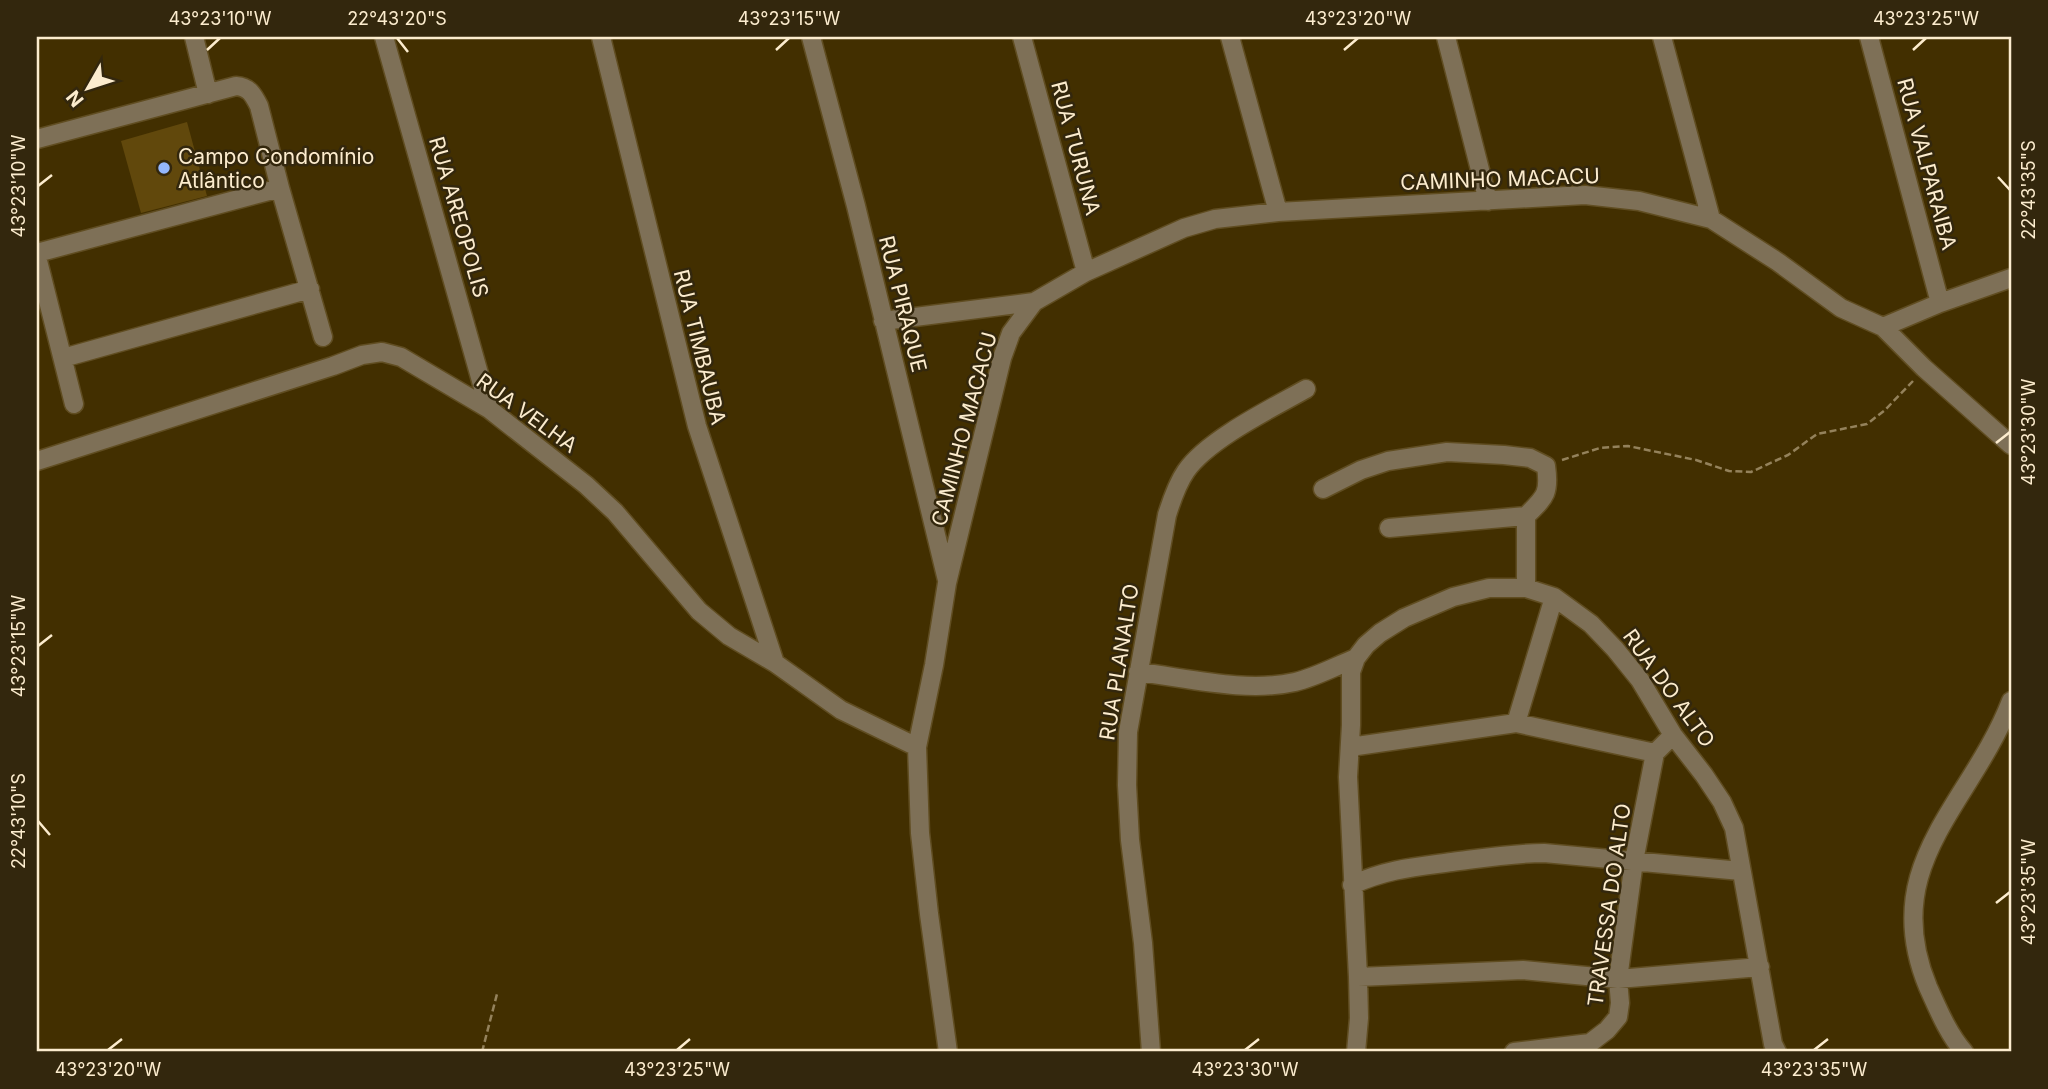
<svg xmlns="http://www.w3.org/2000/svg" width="2048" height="1089" font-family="Inter,sans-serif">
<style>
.green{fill:#61480c}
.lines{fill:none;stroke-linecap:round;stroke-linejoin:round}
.minor-casing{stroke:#604d21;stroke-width:21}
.path{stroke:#94825b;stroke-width:2.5;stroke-dasharray:7 3.5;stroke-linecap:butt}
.minor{stroke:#7e7057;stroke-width:18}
.ticks{fill:none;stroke:#fcecce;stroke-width:2.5}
.poi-dot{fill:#94b7fd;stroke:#33270d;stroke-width:2.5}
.labels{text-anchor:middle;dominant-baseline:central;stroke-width:5;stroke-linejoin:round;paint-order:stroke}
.street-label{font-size:21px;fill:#fcecce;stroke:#33270d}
.poi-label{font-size:21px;fill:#fcecce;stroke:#33270d;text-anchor:start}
.neatline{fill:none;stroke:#fcecce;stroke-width:2.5}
.ticks-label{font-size:18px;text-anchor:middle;fill:#fcecce}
</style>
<rect width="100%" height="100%" fill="#422f00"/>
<path class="green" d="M187,122L207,196L141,213L121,141Z"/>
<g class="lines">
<defs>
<path id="minor" d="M194,37L208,94
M384,37L489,409
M601,37L697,426L775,663
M811,37L856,206L947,580
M1022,37L1086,272
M1230,37L1278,212
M1446,37L1488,201
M1662,37L1711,219
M1869,37L1940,303
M37,139L236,86C249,87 253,94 259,106L280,188L323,337
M37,253L280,188
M37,257L74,404
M883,321L1034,302
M1883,327L1940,303L2011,278
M63,358L310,289
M37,461L333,366L362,355L382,352L401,357L489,409L586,485L615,512L699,611L729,636L775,663L841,710L917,747
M1323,489L1361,470L1388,461L1447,452L1504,455L1530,458L1546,466C1550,494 1545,497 1526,516V588
M1389,528L1526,516
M1138,672C1188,678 1246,693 1295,682C1316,677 1336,666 1356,658
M1516,723L1554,597
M1350,747L1516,723L1655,753
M1352,885C1387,869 1415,867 1452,862C1483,858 1513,853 1544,853L1741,871
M1358,977L1523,970L1618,979L1760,967
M948,1052L929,914L920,833L917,747L934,665L947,583L1002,358L1011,333L1034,302L1086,272L1184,228L1215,219L1278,212L1585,195L1639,201L1711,219L1778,262L1841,308L1883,327L1924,368L2011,445
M1151,1052L1143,943L1130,840L1127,785L1128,732L1167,515C1172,499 1177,484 1186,471C1207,440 1272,408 1306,389
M1356,1052L1359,1018L1358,977L1348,777L1351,725V672L1356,658L1366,645L1380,633L1404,618L1453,597L1489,588H1526L1554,597L1591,624L1615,649L1640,680L1673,735L1704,775L1722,802L1734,828L1773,1044L1777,1052
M1514,1052L1590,1043L1607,1030L1618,1017L1620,1003L1618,979L1634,861L1655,753L1673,735
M1964,1052C1948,1034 1938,1009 1928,987C1877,864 1971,805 2011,701"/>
</defs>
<use href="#minor" class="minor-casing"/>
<path class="path" d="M1562,460L1600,448L1628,446L1696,460L1729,471L1751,472L1788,455L1817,434L1867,424L1885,410L1913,381
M482,1052L497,994"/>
<use href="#minor" class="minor"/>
</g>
<path class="ticks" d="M397,38L408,52M207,50L220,38M776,50L789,38M1344,50L1358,38M1913,50L1926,38M1998,177L2010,190M38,186L52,175M1996,443L2010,432M38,646L52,635M38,821L50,835M1996,903L2010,892M108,1050L122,1039M677,1050L690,1039M1245,1050L1259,1039M1814,1050L1828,1039"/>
<circle class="poi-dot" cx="164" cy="168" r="7"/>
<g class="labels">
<g class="street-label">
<text transform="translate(1076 148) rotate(75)">RUA TURUNA</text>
<text transform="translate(1927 164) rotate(75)">RUA VALPARAIBA</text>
<text transform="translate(1500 179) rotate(-2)">CAMINHO MACACU</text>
<text transform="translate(459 217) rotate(74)">RUA AREOPOLIS</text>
<text transform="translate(903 304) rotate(76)">RUA PIRAQUE</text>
<text transform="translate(700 347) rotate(76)">RUA TIMBAUBA</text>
<text transform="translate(527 413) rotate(36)">RUA VELHA</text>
<text transform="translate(964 429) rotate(-75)">CAMINHO MACACU</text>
<text transform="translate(1119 662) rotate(-81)">RUA PLANALTO</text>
<text transform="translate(1669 688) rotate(54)">RUA DO ALTO</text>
<text transform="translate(1609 905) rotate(-82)">TRAVESSA DO ALTO</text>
</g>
<g class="poi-label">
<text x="178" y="156">Campo Condomínio<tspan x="178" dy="24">Atlântico</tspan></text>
</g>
</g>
<rect width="2048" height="1089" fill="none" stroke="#33270d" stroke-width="77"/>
<g transform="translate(88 88) rotate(231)" stroke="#33270d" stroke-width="5" paint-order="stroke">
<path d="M0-5L12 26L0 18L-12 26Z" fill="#fcecce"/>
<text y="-10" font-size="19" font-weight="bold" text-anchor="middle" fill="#fcecce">N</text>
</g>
<rect x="38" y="38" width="1972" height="1012" class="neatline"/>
<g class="ticks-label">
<text x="220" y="25">43°23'10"W</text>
<text x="397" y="25">22°43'20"S</text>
<text x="789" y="25">43°23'15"W</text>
<text x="1358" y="25">43°23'20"W</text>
<text x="1926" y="25">43°23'25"W</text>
<text transform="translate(19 186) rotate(-90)" y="6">43°23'10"W</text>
<text transform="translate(2029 190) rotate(-90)" y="6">22°43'35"S</text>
<text transform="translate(2029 432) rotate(-90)" y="6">43°23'30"W</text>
<text transform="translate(19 646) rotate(-90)" y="6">43°23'15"W</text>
<text transform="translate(19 821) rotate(-90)" y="6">22°43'10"S</text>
<text transform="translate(2029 892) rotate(-90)" y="6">43°23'35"W</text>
<text x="108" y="1076">43°23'20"W</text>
<text x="677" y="1076">43°23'25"W</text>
<text x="1245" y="1076">43°23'30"W</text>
<text x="1814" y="1076">43°23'35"W</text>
</g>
</svg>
